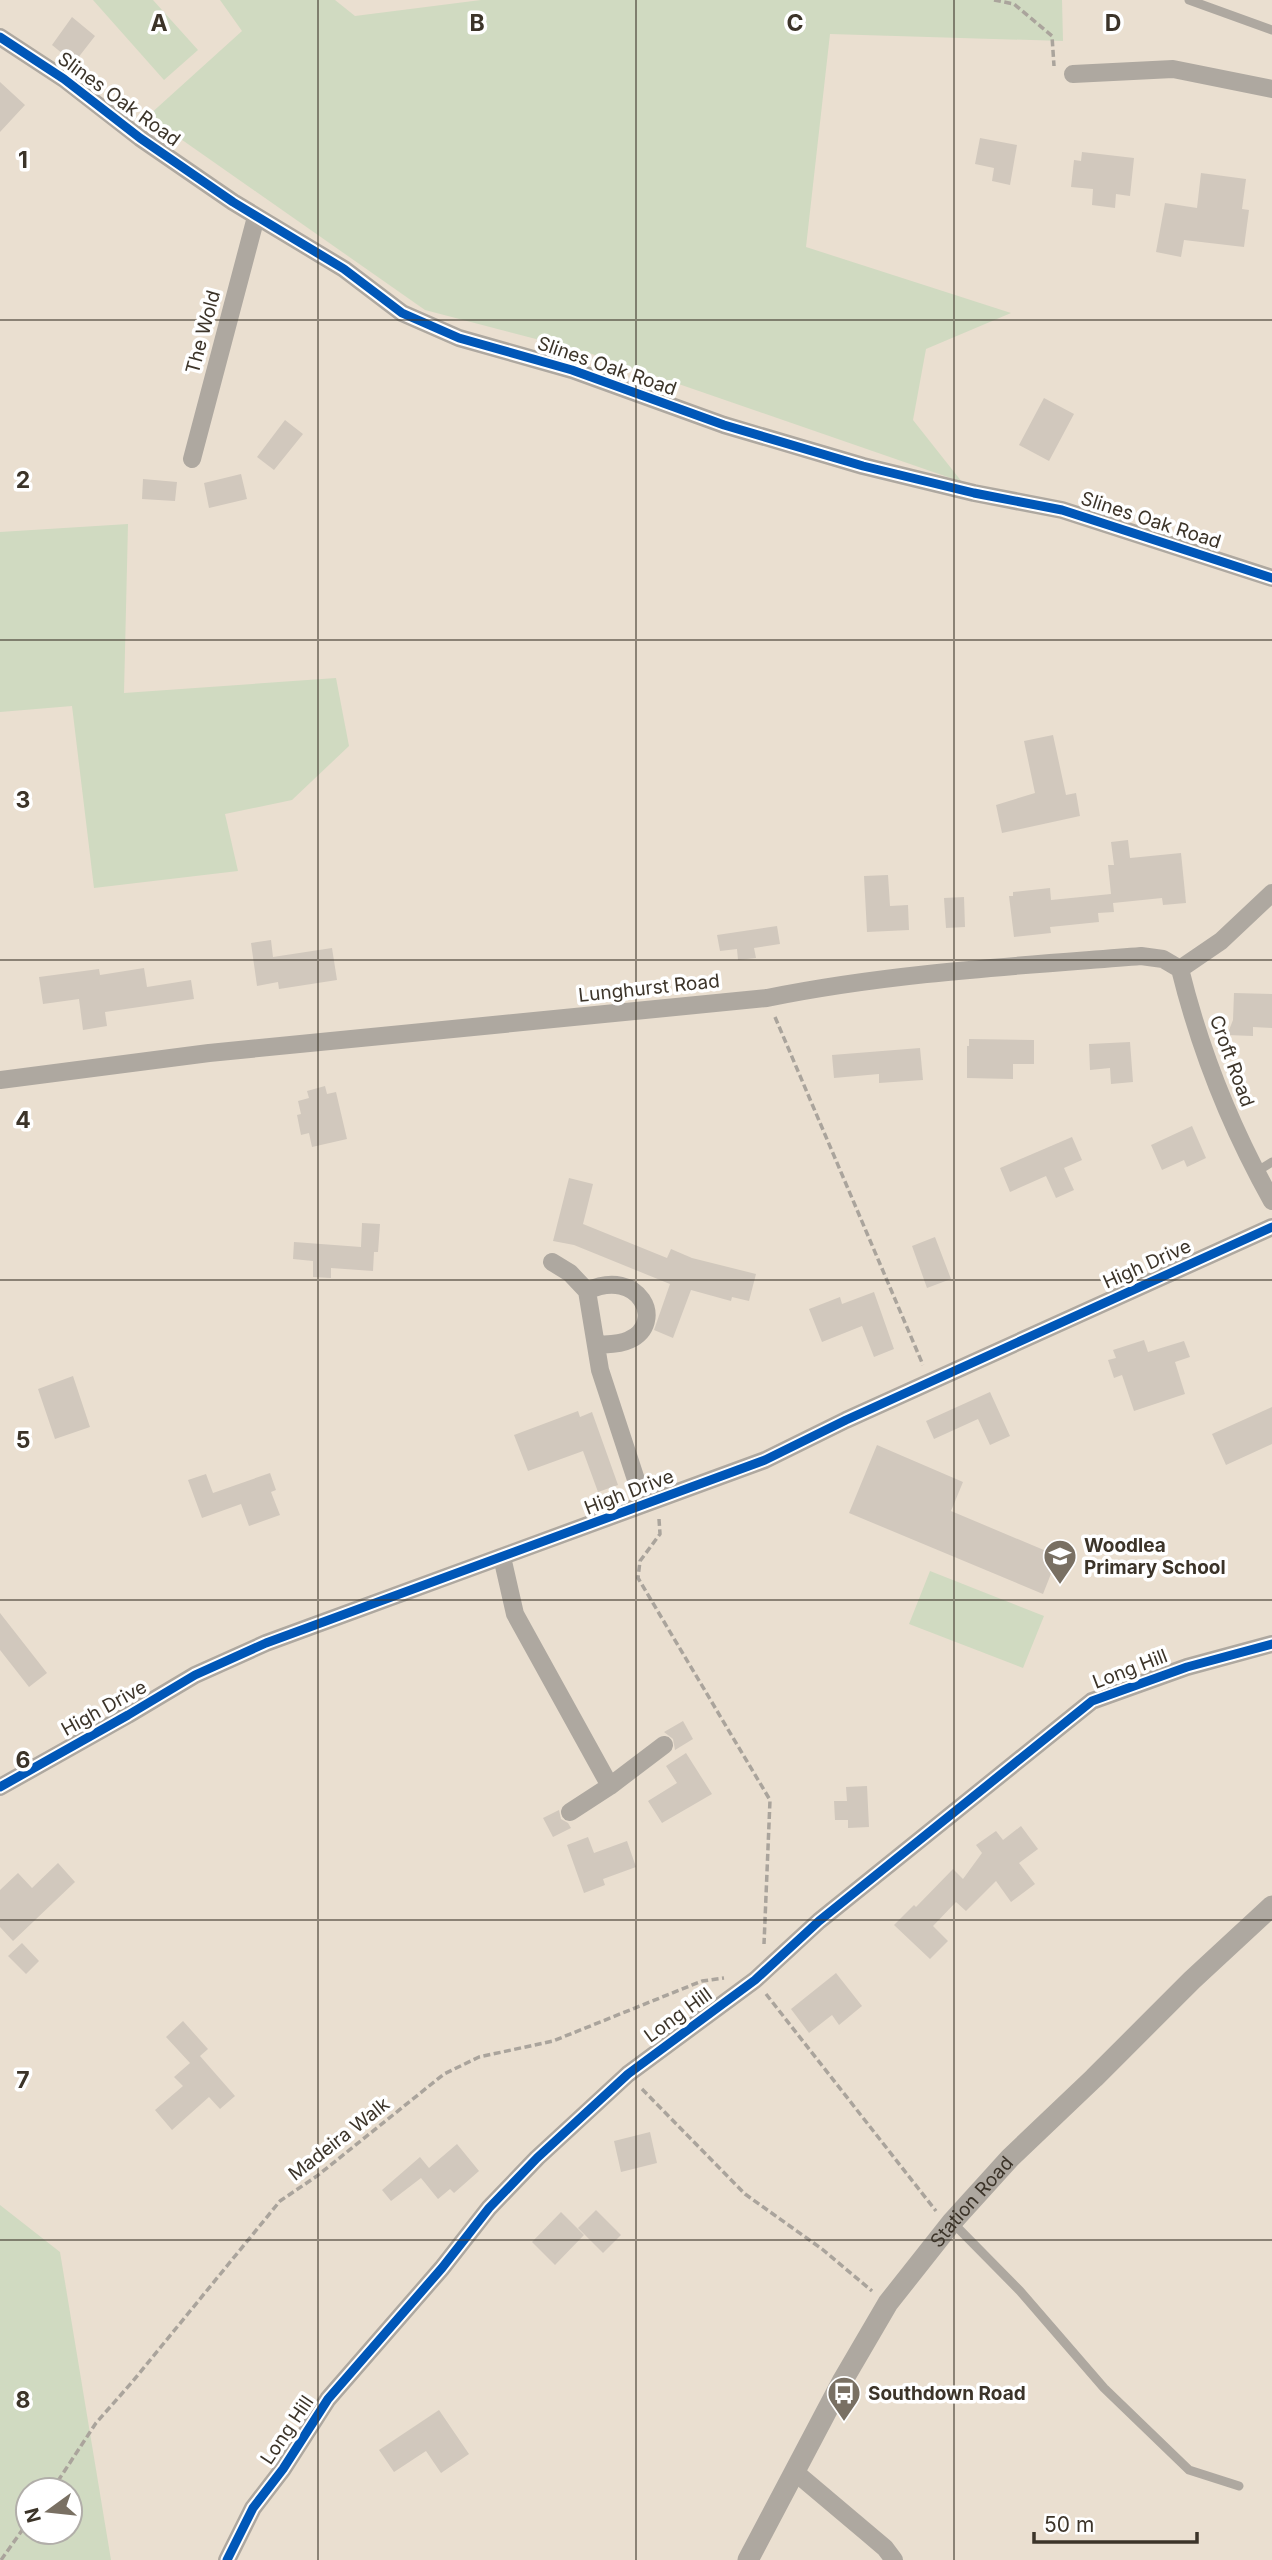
<svg xmlns="http://www.w3.org/2000/svg" width="1272" height="2560" font-family="Inter,sans-serif">
<style>
.green{fill:#d0dac1;fill-rule:evenodd}
.building{fill:#d1c8bd}
.lines{fill:none;stroke-linecap:round;stroke-linejoin:round}
.path{stroke:#aaa49c;stroke-width:3.5;stroke-dasharray:7 3.5;stroke-linecap:butt}
.service{stroke:#aea8a0;stroke-width:9}
.minor{stroke:#aea8a0;stroke-width:18}
.tertiary{stroke:#aea8a0;stroke-width:21}
.cycleway-casing{stroke:#fff;stroke-width:13}
.cycleway{stroke:#0057b8;stroke-width:9}
.grid{fill:none;stroke:#3c3429;stroke-width:2;stroke-opacity:0.55}
.labels{text-anchor:middle;dominant-baseline:central;stroke-width:7;stroke-linejoin:round;paint-order:stroke}
.street-label{font-size:19px;fill:#3c3429;stroke:#fff}
.poi-label{font-size:19px;font-weight:bold;fill:#3c3429;stroke:#fff;text-anchor:start}
.grid-label{font-size:23px;text-anchor:middle;font-weight:bold;fill:#3c3429;stroke:#fff;stroke-width:7;stroke-linejoin:round;paint-order:stroke}
</style>
<rect width="100%" height="100%" fill="#eadfd0"/>
<path class="green" d="M93,0H153L198,50L164,80Z
M220,0H335L355,16L481,0H1062L1063,41L830,34L806,247L1011,313L926,349L913,420L962,482L586,352L425,310L148,116L242,31Z
M128,524L124,693L336,678L349,746L292,800L225,814L238,871L94,888L72,706L0,712V532Z
M930,1571L1044,1616L1023,1668L909,1624Z
M0,2205L60,2252L111,2560H0ZM28,2490H70V2532H28Z"/>
<path class="building" d="M72,17L95,36L74,63L52,45Z
M0,82L25,105L0,132Z
M980,138L1017,145L1010,185L992,181L994,168L975,164Z
M1082,152L1134,158L1130,196L1116,194L1115,208L1092,205L1093,189L1071,187L1074,160L1081,161Z
M1201,173L1246,179L1242,209L1249,210L1244,247L1184,240L1181,257L1156,252L1165,203L1197,208Z
M1044,398L1074,414L1049,461L1019,445Z
M285,420L303,434L274,470L257,457Z
M241,474L247,499L209,508L204,483Z
M143,479L177,482L175,501L142,499Z
M1053,735L1066,795L1076,793L1080,816L1002,833L996,805L1035,793L1024,741Z
M1128,840L1130,858L1181,853L1186,903L1163,905L1162,898L1113,903L1114,912L1098,913L1099,922L1050,927L1051,933L1014,937L1009,896H1013V892L1050,888L1051,900L1111,894L1108,865H1114L1111,842Z
M888,875L890,906L908,905L909,930L867,932L864,876Z
M964,897L965,927L946,928L944,898Z
M777,926L780,944L754,948L756,958L738,960L737,949L720,951L717,935Z
M271,940L273,957L332,948L337,980L279,989L278,982L257,986L251,943Z
M144,968L147,987L191,980L194,999L105,1012L107,1026L83,1030L79,999L43,1004L39,977L99,969L100,975Z
M1234,993L1272,994V1028L1253,1027V1036L1227,1035L1233,1020Z
M969,1039L1034,1040V1064H1013V1079L967,1078V1046H969Z
M1130,1042L1133,1082L1111,1084L1110,1068L1090,1070L1089,1044Z
M920,1048L923,1080L879,1083V1074L834,1078L832,1055Z
M325,1086L327,1094L336,1092L347,1139L312,1147L309,1133L301,1135L297,1115L301,1114L298,1101L309,1098L307,1091Z
M1192,1126L1206,1158L1187,1167L1184,1160L1162,1170L1151,1145Z
M1072,1137L1082,1160L1064,1168L1074,1190L1056,1198L1046,1176L1010,1192L1000,1168Z
M569,1178L593,1184L583,1224L667,1258L671,1249L692,1258L756,1274L749,1301L732,1297L731,1301L691,1290L673,1338L654,1330L670,1284L574,1245L553,1241Z
M362,1223L380,1224L378,1252H374L373,1271L331,1268V1278L313,1277V1261L293,1259L294,1242L361,1247Z
M935,1237L951,1279L927,1288L912,1246Z
M874,1292L894,1349L874,1357L862,1326L822,1342L809,1309L840,1297L842,1304Z
M1144,1340L1148,1352L1184,1341L1190,1357L1175,1362L1185,1394L1134,1411L1122,1375L1114,1378L1108,1360L1116,1358L1113,1350Z
M73,1376L90,1427L55,1439L38,1389Z
M990,1392L1010,1436L990,1445L978,1419L934,1439L926,1421Z
M1272,1407V1444L1226,1465L1212,1434Z
M578,1411L580,1417L592,1412L618,1485L598,1492L583,1451L528,1471L514,1435Z
M877,1445L963,1482L951,1511L1058,1556L1043,1594L849,1513Z
M270,1473L276,1490L271,1492L280,1515L249,1526L241,1504L202,1518L188,1480L206,1474L213,1493Z
M0,1613L47,1673L29,1687L0,1650Z
M683,1721L693,1739L675,1750L673,1739L664,1732Z
M686,1753L712,1794L662,1823L648,1801L677,1783L666,1766Z
M867,1786L869,1827L848,1828V1820H835L834,1801H847L846,1787Z
M559,1810L561,1819L568,1823L571,1828L553,1837L543,1818Z
M1021,1826L1038,1849L1019,1863L1035,1884L1011,1902L996,1881L966,1911L956,1902L933,1926L948,1941L930,1959L894,1925L914,1905L916,1907L953,1869L963,1879L982,1853L976,1845L996,1831L1003,1840Z
M588,1837L594,1853L627,1841L636,1867L603,1879L605,1885L584,1893L567,1845Z
M58,1863L75,1882L13,1941L0,1927V1890L18,1873L32,1888Z
M22,1943L39,1961L26,1974L8,1956Z
M836,1973L862,2006L839,2025L832,2015L809,2033L791,2009Z
M183,2021L208,2049L200,2056L235,2096L220,2109L209,2097L172,2130L155,2110L183,2086L174,2077L190,2063L166,2037Z
M650,2132L657,2163L621,2172L614,2141Z
M457,2144L479,2171L454,2193L450,2189L438,2199L421,2178L391,2201L382,2190L420,2157L429,2168Z
M596,2210L621,2235L603,2253L578,2228Z
M561,2212L584,2235L555,2265L532,2242Z
M439,2410L469,2454L441,2473L426,2451L394,2472L379,2450Z"/>
<g class="lines">
<path class="path" d="M994,0L1014,4L1052,36L1054,66
M775,1017L923,1365
M659,1519L660,1534L640,1561L638,1578L770,1800L764,1944
M766,1994L936,2211
M642,2089L745,2194L822,2249L872,2291
M52,2490L96,2423L133,2381L280,2201L317,2176L444,2074L479,2057L553,2041L702,1981L724,1978
M1,2560L28,2522"/>
<path class="service" d="M1189,0L1272,30
M1256,1172L1272,1162
M953,2223L1020,2291L1104,2388L1189,2470L1239,2486"/>
<path class="minor" d="M0,37L64,79L140,138L233,202L344,269L402,313L459,338L572,370L724,425L863,466L974,493L1062,510L1272,578
M1073,74L1173,69L1272,89
M192,459L256,217
M1180,969C1200,1050 1231,1128 1272,1201
M0,1080L209,1053L767,998C890,973 1016,966 1141,956L1163,959L1180,969L1221,941L1272,893
M552,1262L570,1273L587,1291L600,1370L644,1504
M587,1291C639,1266 667,1323 629,1340C619,1345 607,1344 596,1345
M502,1557L515,1614L610,1786
M0,1787L128,1715L195,1675L266,1643L765,1460L846,1420L1272,1227
M570,1812L610,1786L664,1745
M795,2472L885,2548L894,2560
M227,2560L253,2508L283,2469L328,2399L442,2268L489,2208L537,2158L628,2074L755,1980L819,1921L1092,1701L1187,1667L1272,1644"/>
<path class="tertiary" id="s1" d="M748,2560L843,2380L888,2303L952,2222L1010,2158L1094,2078L1192,1980L1272,1906"/>
<defs>
<path id="cycleway" d="M0,37L64,79L140,138L233,202L344,269L402,313L459,338L572,370L724,425L863,466L974,493L1062,510L1272,578
M0,1787L128,1715L195,1675L266,1643L765,1460L846,1420L1272,1227
M227,2560L253,2508L283,2469L328,2399L442,2268L489,2208L537,2158L628,2074L755,1980L819,1921L1092,1701L1187,1667L1272,1644"/>
</defs>
<use href="#cycleway" class="cycleway-casing"/>
<use href="#cycleway" class="cycleway"/>
</g>
<path class="grid" d="M318,0V2560M636,0V2560M954,0V2560M0,320H1272M0,640H1272M0,960H1272M0,1280H1272M0,1600H1272M0,1920H1272M0,2240H1272"/>
<defs>
<symbol id="school-pin" viewBox="-11 -11 22 30"><path d="M0 17L-7.5 6A9.5 9.5 0 1 1 7.5 6Z" fill="#797063" stroke="#fff"/><path d="M0-5L7-2L0 1L-7-2ZM-4 1L0 2.5L4 1V4Q0 6-4 4Z" fill="#fff"/></symbol>
<symbol id="bus-pin" viewBox="-11 -11 22 30"><path d="M0 17L-7.5 6A9.5 9.5 0 1 1 7.5 6Z" fill="#797063" stroke="#fff"/><path d="M-5-6H5V4H4V6H2V4H-2V6H-4V4H-5ZM-3.5-4V0h7V-4ZM-3.5 1.2v1.5H-2V1.2ZM2 1.2v1.5H3.5V1.2Z" fill="#fff"/></symbol>
</defs>
<g fill-rule="evenodd">
<use href="#school-pin" x="1041" y="1537" width="38" height="52"/>
<use href="#bus-pin" x="825" y="2374" width="38" height="52"/>
</g>
<g class="labels">
<g class="street-label">
<text transform="translate(119 99) rotate(36)">Slines Oak Road</text>
<text transform="translate(203 332) rotate(-75)">The Wold</text>
<text transform="translate(607 366) rotate(19)">Slines Oak Road</text>
<text transform="translate(1151 520) rotate(18)">Slines Oak Road</text>
<text transform="translate(649 988) rotate(-6)">Lunghurst Road</text>
<text transform="translate(1232 1061) rotate(70)">Croft Road</text>
<text transform="translate(1147 1264) rotate(-24)">High Drive</text>
<text transform="translate(629 1492) rotate(-21)">High Drive</text>
<text transform="translate(1130 1669) rotate(-21)">Long Hill</text>
<text transform="translate(104 1708) rotate(-29)">High Drive</text>
<text transform="translate(678 2015) rotate(-36)">Long Hill</text>
<text transform="translate(339 2139) rotate(-38)">Madeira Walk</text>
<text stroke="none"><textPath href="#s1" startOffset="424">Station Road</textPath></text>
<text transform="translate(287 2430) rotate(-56)">Long Hill</text>
</g>
<g class="poi-label">
<text x="1084" y="1545">Woodlea<tspan x="1084" dy="22">Primary School</tspan></text>
<text x="868" y="2393">Southdown Road</text>
</g>
</g>
<g class="grid-label">
<text x="159" y="31">A</text>
<text x="477" y="31">B</text>
<text x="795" y="31">C</text>
<text x="1113" y="31">D</text>
<text x="23" y="168">1</text>
<text x="23" y="488">2</text>
<text x="23" y="808">3</text>
<text x="23" y="1128">4</text>
<text x="23" y="1448">5</text>
<text x="23" y="1768">6</text>
<text x="23" y="2088">7</text>
<text x="23" y="2408">8</text>
</g>
<g transform="translate(49 2511) rotate(255)"><circle r="33" fill="#ffffff" stroke="#b1aea9" stroke-width="2"/>
<path d="M0-5L12 26L0 18L-12 26Z" fill="#797063"/>
<text y="-10" font-size="19" font-weight="bold" text-anchor="middle" fill="#3c3429">N</text>
</g>
<path d="M1034 2532v10h163v-10" fill="none" stroke="#3c3429" stroke-width="3.5"/>
<text x="1044" y="2532" font-size="21" fill="#3c3429" stroke="#ffffff" stroke-width="5" paint-order="stroke">50 m</text>
</svg>
